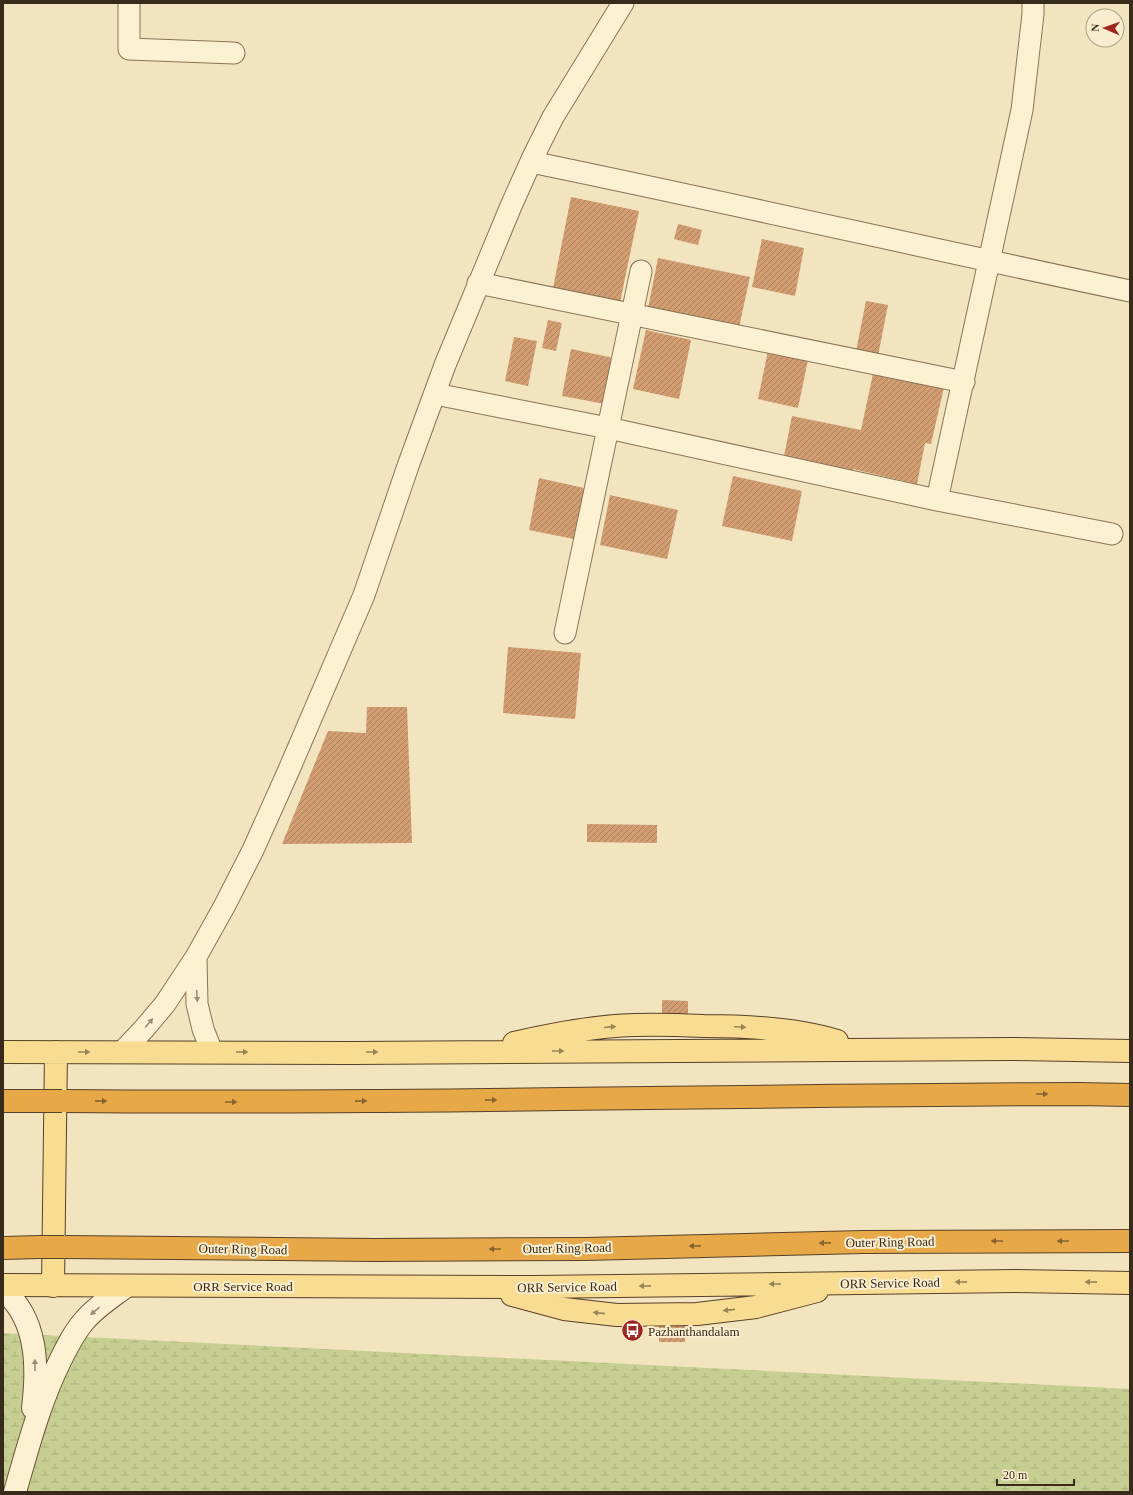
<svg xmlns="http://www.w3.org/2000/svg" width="1133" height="1495" font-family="'Times New Roman',serif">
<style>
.wetland{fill:url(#wetland-marsh)}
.building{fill:url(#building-hatch)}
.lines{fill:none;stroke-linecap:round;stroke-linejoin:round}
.street-casing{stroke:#8a7456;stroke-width:23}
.secondary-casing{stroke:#6c5539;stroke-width:24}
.primary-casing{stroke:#57412a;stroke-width:24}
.highway-casing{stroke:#57412a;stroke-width:24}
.street{stroke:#fbf0d2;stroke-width:21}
.secondary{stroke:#fbf0d2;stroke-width:22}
.primary{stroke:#f7dc92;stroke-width:22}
.highway{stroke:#e7a848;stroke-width:22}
.highway-bridge-casing{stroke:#57412a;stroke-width:24;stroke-linecap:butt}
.highway-bridge{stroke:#e7a848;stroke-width:22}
.oneway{fill:#9a8e76}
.oneway2{fill:#988456}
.oneway3{fill:#87632f}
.labels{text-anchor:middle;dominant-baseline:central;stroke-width:4;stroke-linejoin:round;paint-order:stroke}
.street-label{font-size:13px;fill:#392b1b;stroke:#f8edce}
.poi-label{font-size:13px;fill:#392b1b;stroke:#f8edce;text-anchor:start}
</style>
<defs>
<pattern id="wetland-marsh" width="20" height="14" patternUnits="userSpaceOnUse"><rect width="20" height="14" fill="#c6cf91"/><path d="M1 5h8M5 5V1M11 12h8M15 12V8" fill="none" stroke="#abb27c"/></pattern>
<pattern id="building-hatch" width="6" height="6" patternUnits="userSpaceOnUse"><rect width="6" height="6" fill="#d29d71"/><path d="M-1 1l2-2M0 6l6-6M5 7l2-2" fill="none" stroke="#ab805c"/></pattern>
</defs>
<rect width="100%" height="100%" fill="#f1e4be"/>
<path class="wetland" d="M3,1333L1130,1389V1492H3Z"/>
<path class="building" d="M571,197L639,211L619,307L552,293Z
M678,224L702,230L698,245L674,239Z
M762,239L804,248L795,296L752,287Z
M658,258L750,277L738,332L647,313Z
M866,301L888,305L877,361L855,356Z
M548,320L562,323L556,351L542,348Z
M646,330L691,340L679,399L633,389Z
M514,337L537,341L528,386L505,381Z
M769,346L809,355L798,408L758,399Z
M571,349L614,358L605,404L562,396Z
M874,369L945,383L931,444L925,443L917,484L853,469L852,476L783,461L792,416L861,430Z
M733,476L802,491L792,541L722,526Z
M539,478L584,488L574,539L529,530Z
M610,495L678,510L667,559L600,545Z
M508,647L581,653L575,719L503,713Z
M367,707H407L412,843L282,844L328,731L366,733Z
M587,824L657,825V843L587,842Z
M662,1000L688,1001V1016H662Z
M659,1326H685V1342H659Z"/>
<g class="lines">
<defs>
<path id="street" d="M129,3V49L234,53
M531,162C731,203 930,249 1130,291
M478,283L964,382
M435,394L608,428L937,500L1112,534
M937,500L1022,110L1033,14V3
M565,633L641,271
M196,957L197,1004L203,1029L212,1052
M122,1052L143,1030L165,1004L196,957L225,905L253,850L288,772L364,595L408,466L445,365L511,206L533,157L553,117L623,3"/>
<path id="secondary" d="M3,1290C38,1319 38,1367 33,1408
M15,1492C28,1447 40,1401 61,1359C68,1345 75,1331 85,1320C96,1307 112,1297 125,1287"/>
<path id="primary" d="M514,1043C553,1034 593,1026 634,1025C657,1024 681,1025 704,1026C746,1026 796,1028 837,1041
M3,1052L352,1053L1011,1049L1130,1051
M3,1285L533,1287L1016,1281L1130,1283
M53,1286L56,1052
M512,1295L564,1309L617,1315L697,1314L756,1307L817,1291"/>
<path id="highway" d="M3,1101H44
M62,1101C401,1104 739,1095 1078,1094L1130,1095
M64,1247L375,1250L586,1249L863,1242L1130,1241
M3,1248L39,1247"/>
</defs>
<use href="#street" class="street-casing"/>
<use href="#secondary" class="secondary-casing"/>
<use href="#primary" class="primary-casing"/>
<use href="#highway" class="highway-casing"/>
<use href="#street" class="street"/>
<use href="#secondary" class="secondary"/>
<use href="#primary" class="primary"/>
<use href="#highway" class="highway"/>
<defs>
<path id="highway-bridge" d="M44,1101H62
M39,1247H64"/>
</defs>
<use href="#highway-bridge" class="highway-bridge-casing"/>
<use href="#highway-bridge" class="highway-bridge"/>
</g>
<defs><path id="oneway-solid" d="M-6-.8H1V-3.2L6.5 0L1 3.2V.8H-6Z"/></defs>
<g class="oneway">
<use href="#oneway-solid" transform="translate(197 996) rotate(87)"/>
<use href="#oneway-solid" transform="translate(149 1023) rotate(-50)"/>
<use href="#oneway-solid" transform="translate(95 1311) rotate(140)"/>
<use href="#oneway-solid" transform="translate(35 1365) rotate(-91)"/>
</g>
<g class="oneway2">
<use href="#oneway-solid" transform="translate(610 1027) rotate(-5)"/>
<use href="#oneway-solid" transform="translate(740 1027) rotate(2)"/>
<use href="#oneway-solid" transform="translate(558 1051)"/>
<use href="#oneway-solid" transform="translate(84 1052)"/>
<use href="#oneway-solid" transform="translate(242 1052)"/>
<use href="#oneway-solid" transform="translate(372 1052)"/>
<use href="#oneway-solid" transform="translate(961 1282) rotate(179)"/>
<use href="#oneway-solid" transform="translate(1091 1282) rotate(-179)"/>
<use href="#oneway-solid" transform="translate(775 1284) rotate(180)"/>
<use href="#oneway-solid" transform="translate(645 1286) rotate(179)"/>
<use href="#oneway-solid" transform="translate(729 1310) rotate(174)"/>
<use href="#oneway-solid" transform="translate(599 1313) rotate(-174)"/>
</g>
<g class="oneway3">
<use href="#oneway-solid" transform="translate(1042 1094)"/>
<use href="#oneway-solid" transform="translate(491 1100) rotate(-1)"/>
<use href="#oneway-solid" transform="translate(101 1101) rotate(1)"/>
<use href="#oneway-solid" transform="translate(361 1101) rotate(-1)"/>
<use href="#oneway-solid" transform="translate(231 1102)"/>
<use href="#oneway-solid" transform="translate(997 1241) rotate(180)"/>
<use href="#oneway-solid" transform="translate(1063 1241) rotate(-180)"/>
<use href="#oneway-solid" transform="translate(825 1243) rotate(179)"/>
<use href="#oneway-solid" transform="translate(695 1246) rotate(179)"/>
<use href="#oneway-solid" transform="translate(495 1249) rotate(180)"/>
</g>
<defs>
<symbol id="bus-disc" viewBox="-11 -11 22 22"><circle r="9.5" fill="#9e2521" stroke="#f8edce"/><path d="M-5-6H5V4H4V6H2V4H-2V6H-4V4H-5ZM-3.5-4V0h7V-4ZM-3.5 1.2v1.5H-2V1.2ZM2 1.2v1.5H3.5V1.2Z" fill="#fff"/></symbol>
</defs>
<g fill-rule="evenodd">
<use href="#bus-disc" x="620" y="1318" width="25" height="25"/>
</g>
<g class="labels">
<g class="street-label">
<text transform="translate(890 1242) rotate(-1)">Outer Ring Road</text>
<text transform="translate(567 1248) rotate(-1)">Outer Ring Road</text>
<text transform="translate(243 1249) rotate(1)">Outer Ring Road</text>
<text transform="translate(890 1283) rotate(-1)">ORR Service Road</text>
<text x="243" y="1286">ORR Service Road</text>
<text transform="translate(567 1287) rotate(-1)">ORR Service Road</text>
</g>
<g class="poi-label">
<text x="648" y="1331">Pazhanthandalam</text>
</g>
</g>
<rect width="1133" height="1495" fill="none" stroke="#392b1b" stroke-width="8"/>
<g transform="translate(1105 28) rotate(272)"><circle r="19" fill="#f8edce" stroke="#ac9f86"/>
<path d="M0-3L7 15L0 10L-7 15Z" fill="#9e2521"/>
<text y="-6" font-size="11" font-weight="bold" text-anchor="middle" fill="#392b1b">N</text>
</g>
<path d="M997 1479v6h77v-6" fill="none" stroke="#392b1b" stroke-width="2"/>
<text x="1003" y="1479" font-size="12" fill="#392b1b" stroke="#f8edce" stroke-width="3" paint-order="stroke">20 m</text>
</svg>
